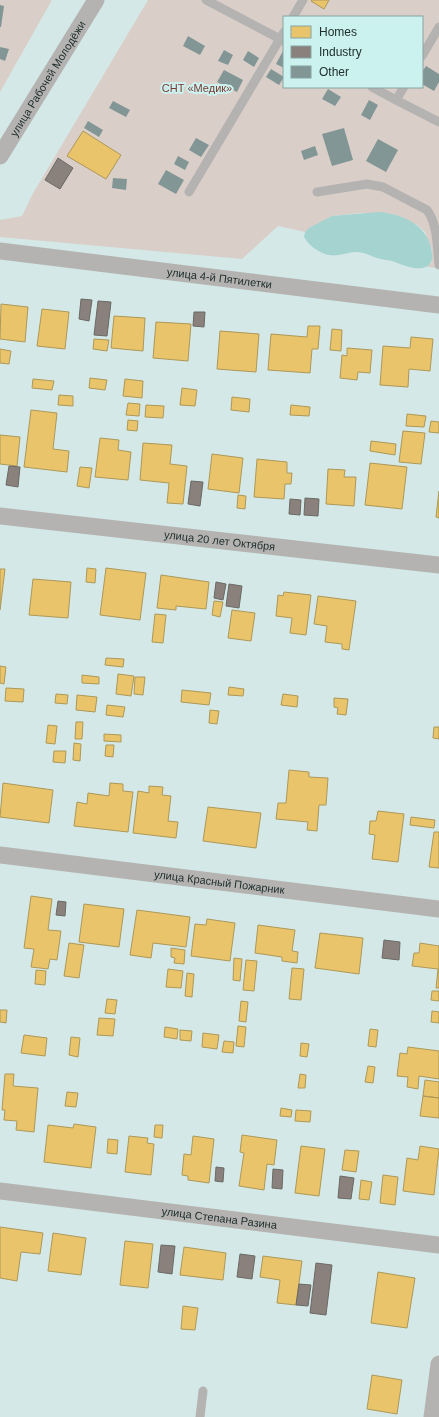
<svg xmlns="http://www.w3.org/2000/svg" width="439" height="1417" font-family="Helvetica,sans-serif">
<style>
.green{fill:#dacec9;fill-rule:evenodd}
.water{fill:#a4d3d0}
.homes{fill:#e9c46a;stroke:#ad9858}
.industry{fill:#8a817c;stroke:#6a6965}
.building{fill:#829695}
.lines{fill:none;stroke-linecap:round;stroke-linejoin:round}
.service{stroke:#b4b3b1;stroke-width:9}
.minor{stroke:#b4b3b1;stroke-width:17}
.labels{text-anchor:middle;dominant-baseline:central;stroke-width:4;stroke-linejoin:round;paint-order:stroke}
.street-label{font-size:11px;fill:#21302f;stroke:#cbf2ef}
.park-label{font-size:11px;fill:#7a3a32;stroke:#cbf2ef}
</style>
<rect width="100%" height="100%" fill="#d4e9e7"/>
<path class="green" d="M0,0H52L0,92Z
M148,0H439V268L427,267L432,262V250L425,232L417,225L396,215L386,213H360L332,216L305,232L278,226L242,259L0,237V220L22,216L32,195ZM284,17H422V87H284Z"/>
<path class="water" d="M379,212C404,214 429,226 432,253C433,258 432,263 428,266C419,272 403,265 395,262C390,260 383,260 377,258C373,257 368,254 363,253C351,249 339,259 325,254C315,250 309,245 304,237L305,232L309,228L332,216Z"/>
<path class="homes" d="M312,0H329L324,9L311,1Z
M83,131L121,155L106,179L67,156Z
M1,304L28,307L25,342L0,339Z
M42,309L69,312L65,349L37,346Z
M114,316L145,318L143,351L111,348Z
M156,322L191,324L188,361L153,358Z
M308,326H320L318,349H312L310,373L268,370L271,334L307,337Z
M332,329L342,330L341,351L330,350Z
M220,331L259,334L256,372L217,369Z
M411,337L433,339L430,371L409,369L408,387L380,385L383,346L410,348Z
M94,339L109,340L107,351L93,349Z
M347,348L372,350L370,373L358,372L357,380L340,378L342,355L347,356Z
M0,349L11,351L9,364L0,363Z
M90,378L107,380L105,390L89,388Z
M33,379L54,381L52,390L32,388Z
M125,379L143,381L142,398L123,396Z
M182,388L197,390L195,406L180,405Z
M59,395L73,396V406L58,405Z
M232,397L250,399L249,412L231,410Z
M128,403L140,404L139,416L126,415Z
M146,405L164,406L163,418L145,417Z
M291,405L310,407L309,416L290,415Z
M31,410L57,413L53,449L69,451L67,472L24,467Z
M407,414L426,416L424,427L406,426Z
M128,420L138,421L137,431L127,430Z
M431,421L439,422V433L429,432Z
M403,431L425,433L421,464L399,462Z
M0,435L20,437L17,466L0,464Z
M100,438L119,440L118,450L131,452L128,480L95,477Z
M371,441L396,444L395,455L370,451Z
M143,443L172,445L170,464L187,466L183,504L167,503L169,483L140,480Z
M212,454L243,458L239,493L208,489Z
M257,459L287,462V473H292L291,484H285L284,499L254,497Z
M370,463L407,467L402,509L365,505Z
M80,467L92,468L89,488L77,486Z
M328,469L345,470L344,477H356L354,506L326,504Z
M439,491V518L436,517Z
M238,495L246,496L245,509L237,508Z
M87,568L96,569L95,583L86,582Z
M106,568L146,573L140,620L100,615Z
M0,569H5L0,610Z
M161,575L209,582L206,609L176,606V610L157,608Z
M33,579L71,582L68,618L29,615Z
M284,592L311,595L306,635L290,633L292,618L276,616L278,595L283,596Z
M318,596L356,601L349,650L342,649V644L325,642L327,626L314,624Z
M214,601L223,602L220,617L212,615Z
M232,610L255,613L251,641L228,638Z
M155,614L166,615L163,643L152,642Z
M106,658L124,659L123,667L105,665Z
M0,666L6,667L4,684L0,683Z
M118,674L134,676L131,696L116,694Z
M82,675L99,677V684L82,683Z
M135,677H145L143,695L134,694Z
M229,687L244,689L243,696L228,695Z
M6,688L24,689L23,702L5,701Z
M182,690L211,693L209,705L181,702Z
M56,694L68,695L67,704L55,703Z
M283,694L298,696L297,707L281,705Z
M77,695L97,697L95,712L76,710Z
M334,698L348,699L346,715L337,714L338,708L334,707Z
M107,705L125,707L123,717L106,715Z
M210,710L219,711L217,724L209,723Z
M76,722H83L82,739H75Z
M48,725L57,726L55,744L46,743Z
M434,727H439V739L433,738Z
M104,734L121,735V742L104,741Z
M74,743L81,744L80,761L73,760Z
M106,745H114L113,757L105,756Z
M54,751H66L65,763L53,762Z
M289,770L309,772V777L328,778L326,805H319L317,831L307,830L308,822L276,819L278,803H286Z
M3,783L53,790L49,823L0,817Z
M110,783L123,784V791L133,792L128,832L74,826L77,802L87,804L88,793L109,796Z
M149,786L163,787L162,795L171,796L168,821L178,822L176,838L133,833L138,791L149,793Z
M208,807L261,813L256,848L203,841Z
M378,811L404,814L398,862L372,859L375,835L369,834L370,821H376Z
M411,817L435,820L434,828L410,825Z
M434,832H439V868L429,867Z
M31,896L52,899L48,930L61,931L57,960L50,959L48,969L31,967L34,949L24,948Z
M84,904L124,909L119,947L79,942Z
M137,910L190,917L186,947L153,943L151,958L130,955Z
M207,919L235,923L230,961L191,956L195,924L206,925Z
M258,925L295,930L292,951L298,952L297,963L282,961V957L255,953Z
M320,933L363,938L359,974L315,968Z
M69,943L84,945L79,978L64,976Z
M420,943L439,946V988H436L438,969L412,966L414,953H419Z
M171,948L185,950L184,964L174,963L175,958L171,957Z
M234,958L242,959L240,981L233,980Z
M246,960L257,961L254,991L243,990Z
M292,968L304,969L301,1000L289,999Z
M168,969L183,971L181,988L166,987Z
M36,970L46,971L45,985L35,984Z
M187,973L194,974L192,997L185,996Z
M432,991H439V1001L431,1000Z
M107,999L117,1000L115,1014L105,1013Z
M241,1001L248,1002L246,1022L239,1021Z
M0,1010H7L6,1023L0,1022Z
M432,1011L439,1012V1023L431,1022Z
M99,1018L115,1019L113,1036L97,1035Z
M238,1026L246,1027L244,1047L236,1046Z
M165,1027L178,1029L177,1039L164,1037Z
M370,1029L378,1030L376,1047L368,1046Z
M180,1030L192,1031L191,1041L180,1040Z
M203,1033L219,1035L217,1049L202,1047Z
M24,1035L47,1038L45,1056L21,1053Z
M71,1037L80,1038L78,1057L69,1055Z
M224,1041L234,1042L233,1053L222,1052Z
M301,1043L309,1044L307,1057L300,1056Z
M408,1047L439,1051V1079L419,1076L418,1089L407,1087L408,1077L397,1076L400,1053L407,1054Z
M368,1066L375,1067L373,1083L365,1082Z
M5,1074H14L13,1086L38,1088L34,1132L16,1130L17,1121L4,1120L5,1110H2Z
M300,1074L306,1075L305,1088H298Z
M425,1080L439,1082V1098L423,1096Z
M67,1092L78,1093L76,1107L65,1106Z
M423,1096L439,1098V1118L420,1116Z
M281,1108L292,1110L291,1117L280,1116Z
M296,1110L311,1111L310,1122L295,1121Z
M74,1124L96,1127L91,1168L44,1162L48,1125L73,1128Z
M155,1125H163L162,1138L154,1137Z
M242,1135L277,1140L274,1165L267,1164L264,1190L239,1186L244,1153L240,1152Z
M129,1136L148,1138L147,1143L154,1144L151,1175L125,1172Z
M193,1136L214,1139L209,1183L188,1180V1176L182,1175L184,1154L191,1155Z
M108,1139L118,1140L117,1154L107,1153Z
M301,1146L325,1149L319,1196L295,1193Z
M420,1146L439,1149L434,1195L403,1191L407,1158L418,1160Z
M345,1150L359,1151L356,1172L342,1170Z
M383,1175L398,1177L395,1205L380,1203Z
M361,1180L372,1182L369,1200L359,1199Z
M0,1227L43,1233L40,1254L21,1252L17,1281L0,1278Z
M53,1233L86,1238L81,1275L48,1271Z
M125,1241L153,1244L148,1288L120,1285Z
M184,1247L226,1253L223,1280L180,1275Z
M263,1256L302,1261L296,1305L277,1303L280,1280L260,1277Z
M378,1272L415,1278L407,1328L371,1323Z
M183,1306L198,1308L195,1330L181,1329Z
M372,1375L402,1380L397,1414L367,1409Z"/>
<path class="industry" d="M58,158L73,168L60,189L45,180Z
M81,299L92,300L89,321L79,319Z
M98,301L111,302L107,336L94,335Z
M194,312H205L204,327L193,326Z
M9,466L20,467L18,487L6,485Z
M191,481L203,482L200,506L188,504Z
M305,498L319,499L318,516L304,515Z
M290,499L301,500L300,515L289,514Z
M216,582L226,584L223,600L214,598Z
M229,584L242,586L239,608L226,606Z
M58,901L66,902L65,916L56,915Z
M384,940L400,942L399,960L382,958Z
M216,1167L224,1168L223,1182L215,1181Z
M273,1169L283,1170L282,1189L272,1188Z
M340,1176L354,1178L351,1199L338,1198Z
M161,1245L175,1246L172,1274L158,1272Z
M240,1254L255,1256L252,1279L237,1277Z
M316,1263L332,1265L326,1315L310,1313Z
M299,1284L311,1285L308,1306L296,1305Z"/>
<path class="building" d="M0,5L4,6L1,27H0Z
M188,36L205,46L200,55L183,46Z
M0,47L9,49L5,61L0,59Z
M224,50L233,55L228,65L218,61Z
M248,51L259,58L254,67L243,60Z
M283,51L284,52V68L276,64Z
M426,66L439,74V82L434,91L422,84V72Z
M271,69L284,77L279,85L266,77Z
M224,70L243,80L237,92L217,82Z
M328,89L341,97L335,106L322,99Z
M369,100L378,105L370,120L361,115Z
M113,101L130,110L126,117L109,108Z
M88,121L103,130L99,137L84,128Z
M344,128L353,160L332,166L322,134Z
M196,138L209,145L201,157L189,150Z
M378,139L398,150L386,172L366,161Z
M315,146L318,155L304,160L301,151Z
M178,156L189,162L185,170L174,164Z
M166,170L184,180L176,194L158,184Z
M113,178L127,179L126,190L112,188Z"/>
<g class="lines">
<path class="service" d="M206,0L284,41
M293,17L303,0
M422,56L439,27
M372,87L396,100L404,87
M396,100L439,122
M189,192L284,32
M317,192L367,184L383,187L427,210C438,225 437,247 439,265
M200,1417L203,1391"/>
<g class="minor">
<path id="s1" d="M0,156L96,0"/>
<path id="s2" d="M0,251L439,305"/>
<path id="s3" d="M0,516L439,565"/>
<path id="s4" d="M0,855L439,909"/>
<path id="s5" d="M0,1191L439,1245"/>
<path d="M432,1417L439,1364"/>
</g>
</g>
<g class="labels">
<g class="street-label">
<text stroke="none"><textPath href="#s1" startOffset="91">улица Рабочей Молодёжи</textPath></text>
<text stroke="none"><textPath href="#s2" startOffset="221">улица 4-й Пятилетки</textPath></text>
<text stroke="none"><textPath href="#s3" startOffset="221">улица 20 лет Октября</textPath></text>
<text stroke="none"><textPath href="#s4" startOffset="221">улица Красный Пожарник</textPath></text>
<text stroke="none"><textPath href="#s5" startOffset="221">улица Степана Разина</textPath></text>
</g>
<g class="park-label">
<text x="197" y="88">СНТ «Медик»</text>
</g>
</g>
<rect x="283" y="16" width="140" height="72" fill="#cbf2ef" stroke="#87a4a2"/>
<rect x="291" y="26" width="20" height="12" fill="#e9c46a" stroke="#87a4a2"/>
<text x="319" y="36" font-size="12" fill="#21302f">Homes</text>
<rect x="291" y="46" width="20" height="12" fill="#8a817c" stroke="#87a4a2"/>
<text x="319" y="56" font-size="12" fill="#21302f">Industry</text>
<rect x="291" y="66" width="20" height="12" fill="#829695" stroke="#87a4a2"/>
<text x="319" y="76" font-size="12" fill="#21302f">Other</text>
</svg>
